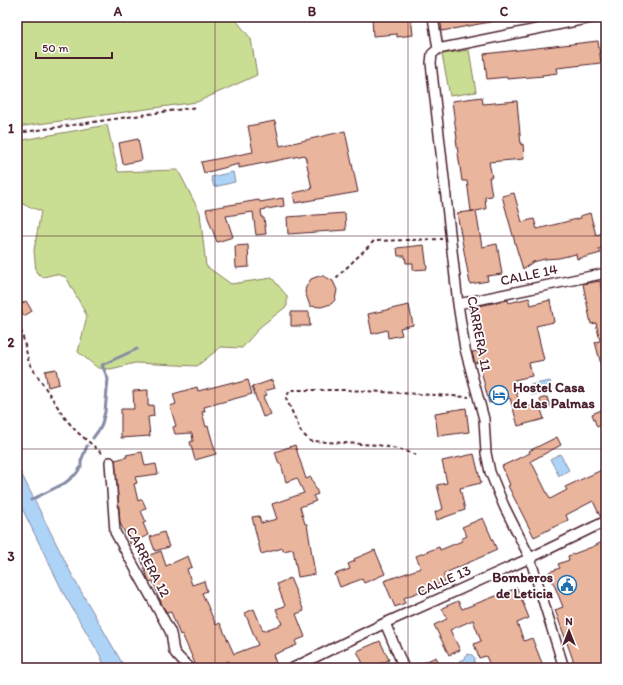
<svg xmlns="http://www.w3.org/2000/svg" width="623" height="685" font-family="Itim,sans-serif">
<style>
.green{fill:#c9de93;stroke:#8a7e5f}
.water{fill:#add3f6;stroke:#858ba5}
.lines{fill:none;stroke-linecap:round;stroke-linejoin:round}
.stream{stroke:#858ba5;stroke-width:3}
.building{fill:#eab59d;stroke:#4a1f2b}
.service-casing{stroke:#4a1f2b;stroke-width:8}
.minor-casing{stroke:#4a1f2b;stroke-width:12}
.path{stroke:#4a1f2b;stroke-width:2;stroke-dasharray:4 3;stroke-linecap:butt}
.service{stroke:#fff;stroke-width:4.5}
.minor{stroke:#fff;stroke-width:9}
.grid{fill:none;stroke:#4a1f2b;stroke-width:1;stroke-opacity:0.55}
.labels{text-anchor:middle;dominant-baseline:central;stroke-width:3.5;stroke-linejoin:round;paint-order:stroke}
.street-label{font-size:14px;fill:#4a1f2b;stroke:#fff}
.poi-label{font-size:14px;font-weight:bold;fill:#4a1f2b;stroke:#fff;text-anchor:start}
.neatline{fill:none;stroke:#4a1f2b;stroke-width:1.5}
.grid-label{font-size:13px;text-anchor:middle;font-weight:bold;fill:#4a1f2b}
</style>
<rect width="100%" height="100%" fill="#fff"/>
<filter id="ink" filterUnits="userSpaceOnUse"><feTurbulence type="fractalNoise" baseFrequency=".025" numOctaves="2"/><feDisplacementMap in="SourceGraphic" scale="8" xChannelSelector="R" yChannelSelector="G"/><feConvolveMatrix kernelMatrix="1 2 1 2 8 2 1 2 1" color-interpolation-filters="sRGB"/></filter>
<g filter="url(#ink)">
<path class="green" d="M17,17H231L236,20L251,39L257,75L197,102L17,127Z
M469,50L476,92L450,96L442,54Z
M107,125L118,172L178,170L200,213L206,266L231,284L272,278L287,296V306L261,326L242,348L221,347L197,366L135,363L111,369L98,368L78,352L87,316L66,277L56,274L43,277L36,272L34,250L41,211L17,202V141Z"/>
<path class="water" d="M233,172L235,182L214,187L211,177Z
M550,381L552,390L532,395L530,385Z
M560,454L569,470L559,476L550,459Z
M17,465L74,579L125,668H105L101,657L65,596L17,498Z
M467,654L472,655L475,658L474,663L470,667L462,666L459,663L460,660H464Z"/>
<g class="lines">
<path class="stream" d="M93,438L101,427L105,412L108,379L102,365L137,349
M31,500L65,483L76,474L81,467V461L87,446"/>
</g>
<path class="building" d="M372,17H411L413,35L397,37V34L373,36Z
M440,17H494L495,21L442,31Z
M598,41L601,63L557,68L558,73L542,75L543,76L507,79V77L487,79L484,54Z
M482,97L483,104L517,101L521,145L523,144L524,159L489,162L492,177H489L492,196L485,197L486,209L476,211L482,247L497,244L502,274L487,276L488,281L470,284L457,213L475,211H471L467,181H462L456,139H457L452,101Z
M275,121L280,146L345,131L358,192L295,203L293,193L312,189L305,155L239,168V164L204,173L201,162L253,152L248,126Z
M138,139L142,160L123,164L119,143Z
M514,193L522,222L534,219L537,229L581,218L580,216L590,213L596,235L606,232V247L599,249L601,253L590,256L577,259L576,254L559,258L545,259L533,262L523,269L517,250L502,196Z
M283,198L284,206L261,210L262,218H264L266,234L256,235L253,212L226,216L233,237L217,242L208,218L206,209L259,200L260,202Z
M345,213L346,230L288,234L287,217Z
M248,245L249,267L236,268L235,246Z
M424,245L427,269L413,270V263H406L405,256H398L397,248Z
M319,276H324L333,281L337,290L335,300L331,304L321,307L310,306L305,292L306,287L311,279Z
M600,281L606,321V372H603L595,342L600,341L596,323L591,324L583,284Z
M529,298L531,305L550,300L554,322L536,326L544,360L529,363L532,376L514,380L520,409L539,403L544,419L518,426L510,398L489,403L479,362L475,363L472,352L479,351L469,308L508,300L509,303Z
M26,301L32,311L24,316L18,306Z
M409,305L413,325L400,328L402,335L388,338L387,330L372,334L368,314Z
M291,312H309L310,326H291Z
M56,369L59,384L48,387L45,371Z
M248,380L252,394L204,407L205,411L202,412L206,427L208,426L216,454L195,460L190,442L193,441L192,433L175,434L173,427L176,426L170,406L176,404L173,394L197,387L198,391L233,382V384Z
M272,380L275,388L265,391L267,395L263,397L271,414L263,417L252,387Z
M148,390V406L153,405L154,416L148,417L150,436L121,438V409H134L133,391Z
M547,397L550,407L543,410L540,399Z
M466,408L469,432L438,436L435,413Z
M606,408V423L597,427L592,414Z
M557,437L561,445L531,461L550,499L567,490L565,487L606,468V513L600,516L593,501L566,515L568,520L534,537L508,486L510,485L502,466L530,453L529,451Z
M295,445L306,479L311,477L318,494L313,496L316,501L300,507L305,524H307L315,574L298,577L293,549L283,551V548L261,554L252,517L259,516L261,523L277,519L272,504L304,493L297,478L286,482L281,464H279L275,452Z
M142,452L145,466L156,464L158,474L135,477L137,483L134,484L138,501L142,499L146,508L141,511L146,522L143,523L148,535L130,544L120,523L115,460L127,457L126,455Z
M474,454L481,483L460,488L465,510L437,520L435,512L443,509L437,485L447,483L442,461Z
M483,518L497,550L443,574L446,581L404,598L405,603L395,607L384,581L421,568L416,556L439,547L440,550L462,541L461,539L467,536L462,527Z
M164,532L169,547L155,551L150,537Z
M606,540V668H576L555,610L563,607L549,572L560,568L558,564L569,560L568,556L592,547Z
M375,550L385,574L364,583L362,579L340,587L335,574L350,569L348,564L355,561L354,559Z
M161,551L166,566L188,556L192,567L187,569L192,585L204,581L207,591L202,593L216,625L220,623L234,654L258,645L245,613L254,609L263,631L282,624L276,609L285,606L277,584L290,578L304,611L296,614L305,637L295,641L297,645L273,655L278,668H232L229,661L213,668H197L182,634L180,635L171,612L167,613L162,605L153,581L150,582L148,579L141,558Z
M517,588L529,618L517,623L524,641L532,638L544,668H491L486,656L479,658L474,644L481,641L473,620L450,630L460,650L449,655L434,625L447,619L442,608L458,601L462,609Z
M380,641L389,660L370,668H365L357,651Z
M436,657L441,668H411Z"/>
<g class="lines">
<defs>
<path id="service" d="M552,17L553,25"/>
<path id="minor" d="M433,17L438,49L432,54L431,63L458,304L465,349L484,419L486,453L490,472L504,506L530,558L564,668
M438,49L596,17
M458,304L606,273
M110,462L115,532L170,631C173,638 172,645 174,651C177,657 185,663 190,668
M385,623L404,668
M293,668L385,623L530,558L606,521"/>
</defs>
<use href="#service" class="service-casing"/>
<use href="#minor" class="minor-casing"/>
<path class="path" d="M17,133L197,107
M336,278L374,241L442,239
M17,324L22,333L29,363L65,418L76,431L104,455
M416,455L402,450L378,445L310,441L301,432L286,398L290,390H348L469,397"/>
<use href="#service" class="service"/>
<use href="#minor" class="minor"/>
</g>
</g>
<path class="grid" d="M215,17V668M408,17V668M17,236H606M17,449H606"/>
<defs>
<symbol id="hotel-ring" viewBox="-11 -11 22 22"><circle r="9.5" fill="#fff" stroke="#1f6fb2" stroke-width="1.5"/><path d="M-6-4.5h1.5V1H6V5H4.5V3h-9V5H-6ZM-4 0a1.8 1.8 0 1 1 3.6 0ZM.5 0V-2.5h3Q6-2.5 6 0Z" fill="#1f6fb2"/></symbol>
<symbol id="civic-ring" viewBox="-11 -11 22 22"><circle r="9.5" fill="#fff" stroke="#1f6fb2" stroke-width="1.5"/><path d="M-.6-6.5H3V-4.5H.6V-3L4-1V1h2V6H-6V1h2V-1L-.6-3ZM-1.2 2.5V6h2.4V2.5Z" fill="#1f6fb2"/></symbol>
</defs>
<g fill-rule="evenodd">
<use href="#hotel-ring" x="488" y="384" width="22" height="22"/>
<use href="#civic-ring" x="556" y="574" width="22" height="22"/>
</g>
<g class="labels">
<g class="street-label">
<text transform="translate(529 275) rotate(-12)">CALLE 14</text>
<text transform="translate(479 334) rotate(79)">CARRERA 11</text>
<text transform="translate(148 562) rotate(62)">CARRERA 12</text>
<text transform="translate(444 581) rotate(-24)">CALLE 13</text>
</g>
<g class="poi-label">
<text x="513" y="387">Hostel Casa<tspan x="513" dy="16">de las Palmas</tspan></text>
<text x="553" y="577" text-anchor="end">Bomberos<tspan x="553" dy="16">de Leticia</tspan></text>
</g>
</g>
<rect width="623" height="685" fill="none" stroke="#fff" stroke-width="44"/>
<g transform="translate(569 631)" stroke="#ffffff" stroke-width="3" paint-order="stroke">
<path d="M0-3L7 15L0 10L-7 15Z" fill="#4a1f2b"/>
<text y="-6" font-size="11" font-weight="bold" text-anchor="middle" fill="#4a1f2b">N</text>
</g>
<path d="M36 52v6h76v-6" fill="none" stroke="#4a1f2b" stroke-width="2"/>
<text x="42" y="52" font-size="12" fill="#4a1f2b" stroke="#ffffff" stroke-width="3" paint-order="stroke">50 m</text>
<rect x="22" y="22" width="579" height="641" class="neatline"/>
<g class="grid-label">
<text x="118" y="16">A</text>
<text x="312" y="16">B</text>
<text x="504" y="16">C</text>
<text x="11" y="133">1</text>
<text x="11" y="347">2</text>
<text x="11" y="561">3</text>
</g>
</svg>
